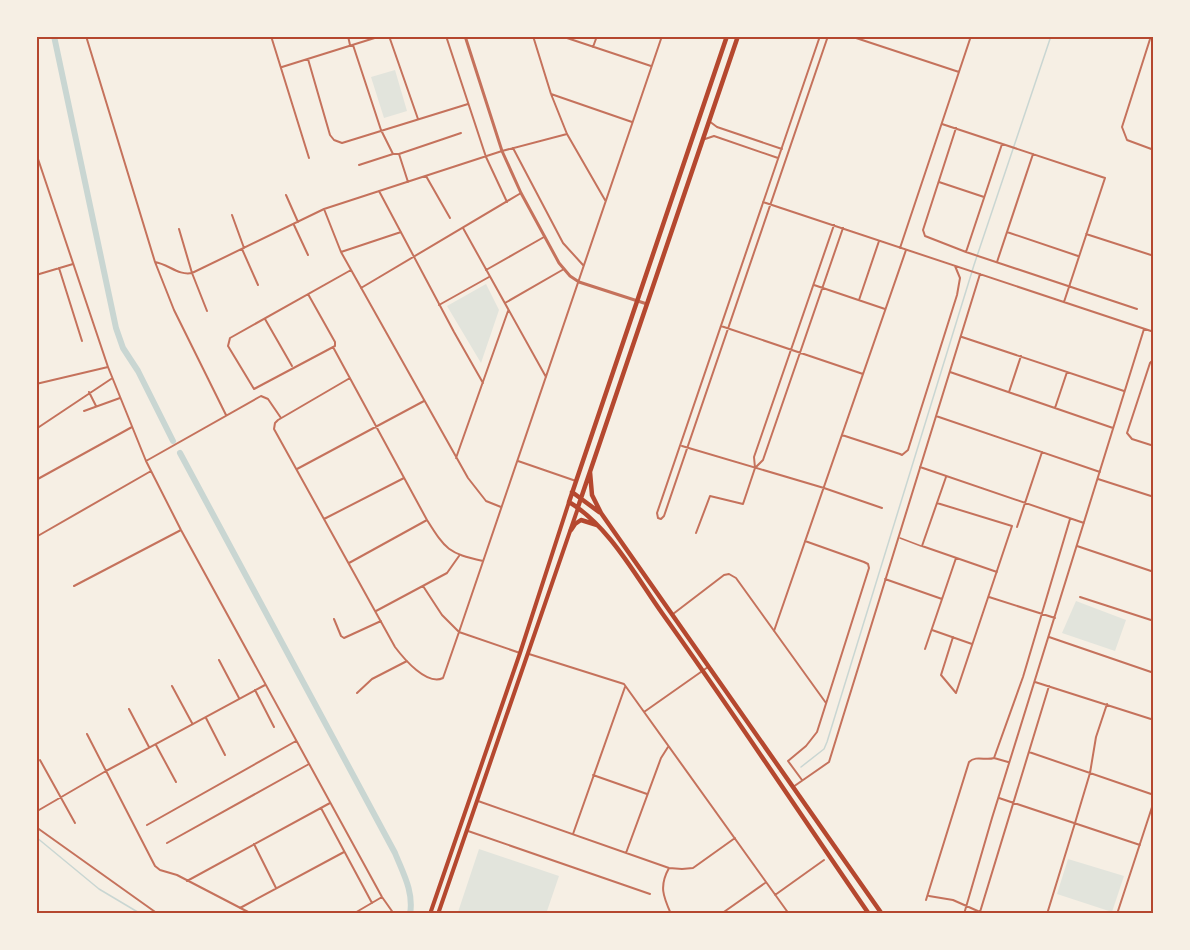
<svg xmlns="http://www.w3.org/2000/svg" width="1190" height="950" font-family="'Sofia Sans Condensed',sans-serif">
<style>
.green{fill:#e2e4dc}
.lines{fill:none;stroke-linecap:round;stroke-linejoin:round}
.stream{stroke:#c9d6d2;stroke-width:1.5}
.canal{stroke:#c9d6d2;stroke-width:6}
.service{stroke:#c5725c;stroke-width:1.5}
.minor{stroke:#c5725c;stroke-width:2}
.tertiary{stroke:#c5725c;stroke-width:3}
.secondary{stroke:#b5482f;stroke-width:4}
.trunk{stroke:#b5482f;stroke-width:4.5}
.neatline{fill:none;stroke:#b5482f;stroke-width:2}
</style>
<rect width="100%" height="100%" fill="#f6efe4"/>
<path class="green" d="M395,70L407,111L384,118L371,77Z
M486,284L499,310L481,363L447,306Z
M1076,601L1126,620L1115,651L1062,633Z
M479,849L559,876L546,914H465L458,912Z
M1068,859L1124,876L1112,912L1057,894Z"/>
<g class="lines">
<path class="stream" d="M801,767L824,749L827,742L974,265L1051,36
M36,837L99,889L141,914"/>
<path class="canal" d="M54,36L116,328L123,348L138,371L173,441
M180,453L395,853C403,873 414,892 410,914"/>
<path class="service" d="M900,538L921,546"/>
<path class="minor" d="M86,36L155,262L174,310L226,415
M271,36L309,158
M348,36L350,45
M389,36L418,119
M446,36L486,157L507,202
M533,36L551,94L567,134L605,200
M561,36L651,66
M820,36L657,513L658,518L661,519L664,516L828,36
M850,36L959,72
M1151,36L1122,127L1127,140L1154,150
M353,45L381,130L393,154H399L408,182
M593,47L597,36
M308,59L330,135L334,140L342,143L468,104
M282,67L381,36
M551,94L632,122
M709,121L717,127L782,149
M942,124L1105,178L1064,302
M956,128L923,230L925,236L966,252L1137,309
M705,139L714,136L778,158
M513,148L563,243L583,265
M36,153L108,367L146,461L181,530L382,897L394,914
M399,154L461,133
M359,165L393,154
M426,176L450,218
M939,182L984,197
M379,191L454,332L483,383
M286,195L298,222
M763,202L1154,332
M324,209L341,252L468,478L486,501L501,507
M232,215L244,248
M294,225L308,255
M463,228L546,377
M179,229L192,273L207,311
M1007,232L1078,256
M1086,234L1154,256
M900,248L971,36
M242,249L258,285
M341,252L401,232
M966,252L1002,144
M155,262C168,264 179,276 192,273L324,209L502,151L567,134
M997,262L1033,154
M59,268L82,341
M486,270L544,237
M36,275L73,264
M814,285L885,309
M361,288L521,193
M308,294L335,342V346L254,389L228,346L230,338L351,270
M859,300L879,241
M505,303L564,269
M439,305L489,277
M265,319L292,366
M721,326L863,374
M962,337L1124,391
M333,347L427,520C446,550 448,553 483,561
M1154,359L1150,363L1127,433L1132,439L1154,446
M950,372L1113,428
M350,378L278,420L275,423L274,429L395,647C404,659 427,686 443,678L459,632L662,36
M36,384L108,367
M89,392L96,406
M1009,392L1021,356
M1055,408L1067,372
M84,411L120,398
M936,416L1100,472
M36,429L111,379
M842,435L900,454L902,455L908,450L957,295L960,278L955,266
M682,446L824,488L882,508
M456,458L508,311
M146,461L261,396L268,399L281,418
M518,461L576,481
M756,467L763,460L843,228
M920,467L1084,523
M297,469L424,401
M946,477L922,546L997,572
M1098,479L1154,497
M36,480L132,427
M937,503L1012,526L956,693
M324,519L404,478
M1017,527L1042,452
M696,533L710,496L743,504L755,468L754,457L834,225
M36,537L151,471
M1077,546L1154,572
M349,563L427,520
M885,579L942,599
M74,586L181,530
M423,586L442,615L459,632L520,653
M989,597L1055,618
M1080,597L1154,621
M376,611L447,573L459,556
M673,614L724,575L729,574L736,578L826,703
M334,619L341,636L344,638L381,621
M932,630L972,644
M774,631L906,250
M953,637L941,675L956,693
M1049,637L1154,673
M925,649L956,558
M529,654L624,684L789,914
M219,660L239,698
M1035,682L1154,720
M172,686L192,723
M255,690L274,727
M357,693L372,679L407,661
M129,709L149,747
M644,712L708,667
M206,718L225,755
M87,734L155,866L160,870L177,875L252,914
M156,745L176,782
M1029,752L1154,795
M994,758L1023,677L1070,519
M40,760L75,823
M593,775L647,794
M802,780L788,761L806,746L817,732L869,568L868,564L864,562L805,541
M793,787L829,762L980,274
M999,798L1140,845
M478,801L669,868L682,869L693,868L735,838
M321,808L372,903
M39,810L106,771L265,685
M147,825L296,741
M36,827L158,914
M468,831L650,894
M573,834L625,687
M167,843L309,764
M254,844L276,888
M626,853L661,758L668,747
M669,868C659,886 663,896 671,914
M187,881L330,803
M775,895L824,860
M929,896L953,900L980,912
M926,900L969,762C976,755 986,761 994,758L1008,762
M240,908L344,852
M980,912L1049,686
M353,914L382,897
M721,914L765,883
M964,914L992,818L1144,329
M1047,914L1075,823L1090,773L1096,737L1107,704
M1117,914L1154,801"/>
<path class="tertiary" d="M465,36L502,151L521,193L559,263L570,276L579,282L647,304"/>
<path class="secondary" d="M430,914L520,653L569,502
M438,914L578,508"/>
<path class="trunk" d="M727,36L569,502C609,526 635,575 662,613C733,712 800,814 869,914
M590,472L592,495L601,513L882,914
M572,492L599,512
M578,507L738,36
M571,530L575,524L581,520L597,525"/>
</g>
<rect width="1190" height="950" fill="none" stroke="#f6efe4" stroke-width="75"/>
<rect x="38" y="38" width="1114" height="874" class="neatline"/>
</svg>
